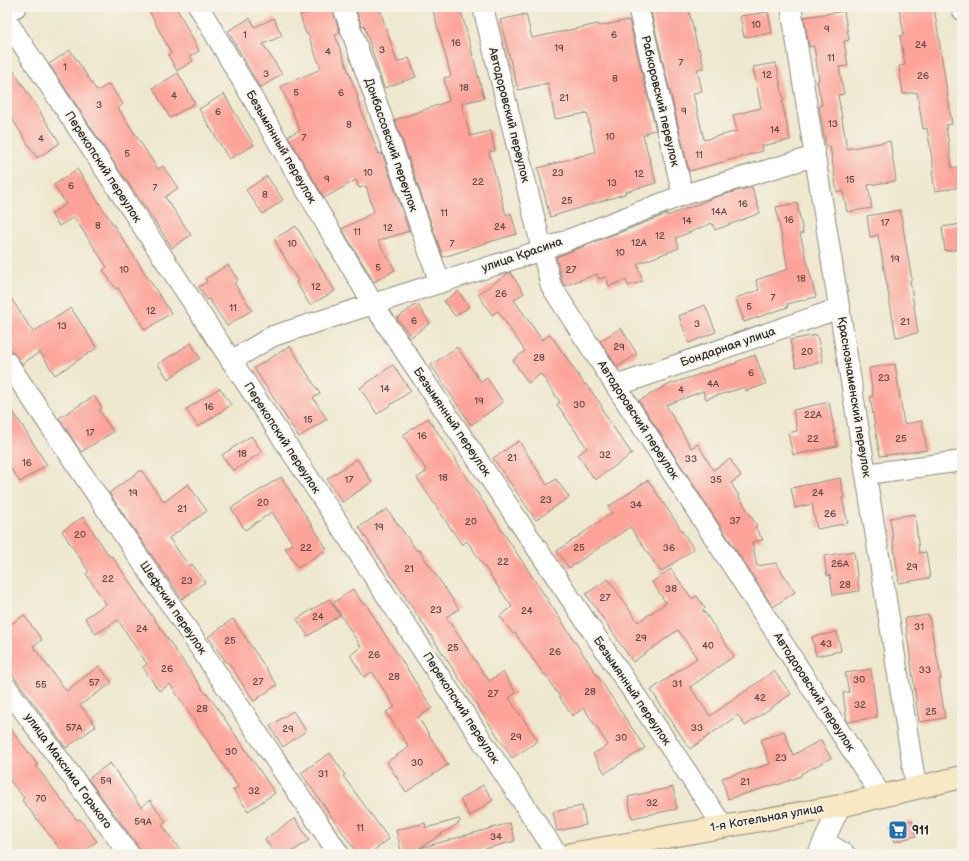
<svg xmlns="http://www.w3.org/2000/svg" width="969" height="861" font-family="'Balsamiq Sans',sans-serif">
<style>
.building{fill:#fda399}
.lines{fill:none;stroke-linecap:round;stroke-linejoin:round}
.street-casing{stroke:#8c8a7d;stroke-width:22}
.secondary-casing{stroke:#8c8a7d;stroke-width:24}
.street{stroke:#fff;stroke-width:20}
.secondary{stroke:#f8e8c3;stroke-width:22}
.labels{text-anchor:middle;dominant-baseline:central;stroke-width:3.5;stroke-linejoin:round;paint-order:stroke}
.number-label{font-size:10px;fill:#604946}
.street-label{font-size:12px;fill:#2b2b2b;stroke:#f7f3e8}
.poi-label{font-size:12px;font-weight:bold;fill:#2b2b2b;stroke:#f7f3e8;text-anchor:start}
</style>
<rect width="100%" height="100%" fill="#f7f3e8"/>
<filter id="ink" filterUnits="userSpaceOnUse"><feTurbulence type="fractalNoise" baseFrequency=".025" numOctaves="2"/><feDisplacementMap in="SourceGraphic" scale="8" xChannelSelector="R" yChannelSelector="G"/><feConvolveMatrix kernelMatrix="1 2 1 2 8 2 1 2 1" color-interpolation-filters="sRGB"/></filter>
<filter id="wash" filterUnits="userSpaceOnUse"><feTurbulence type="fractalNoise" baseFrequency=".012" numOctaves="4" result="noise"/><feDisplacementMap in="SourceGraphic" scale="16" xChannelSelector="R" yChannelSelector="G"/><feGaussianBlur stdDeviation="0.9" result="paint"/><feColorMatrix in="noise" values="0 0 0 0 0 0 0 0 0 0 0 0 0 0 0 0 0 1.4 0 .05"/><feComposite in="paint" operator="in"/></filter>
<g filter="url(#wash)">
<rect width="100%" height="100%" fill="#eee8cf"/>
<g id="blocks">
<path class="building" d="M147,7H176L199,51L190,56L193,61L177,71L168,55L171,53Z
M323,7H332L340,33L335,35L358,97L357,98L368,129H369L379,154L382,153L409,231L378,241L395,270L374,282L342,229L374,212L366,186L359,188L356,180L324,198L288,136L300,130L281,86L321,69L308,34H306L300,15Z
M355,7H379L397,62L409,58L416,77L384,88L364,25L362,26Z
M432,7H460L484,98L462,103L470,136L491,131L495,151L489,152L506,215L511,213L517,234L469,248V249L443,257L395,120L449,101L444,78L451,76Z
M671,7H688L698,49L699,48L704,68L697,69L702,91L693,93L704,140L737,131L733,115L761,108L753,67L776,63L784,101H782L790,140L761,146L763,151L689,171L651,12Z
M899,7H934L952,124L946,125L952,168L959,167L962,187L935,191L932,171H934L927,128L923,129L917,92L903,94L899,66L905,65L900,36L904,35Z
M844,11L849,40L844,41L848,66L839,67L844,94L838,95L847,149L890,141L896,181L868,185L872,208L847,212L843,191L837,192L830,146L826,147L819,106L822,105L817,81L819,80L814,46L809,47L804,17Z
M768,12L772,33L744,37L740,16Z
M526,14L532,38L598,24L599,26L629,20L656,130L646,132L647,134L643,135L656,183L625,192V194L550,217L538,168L595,152L587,113L555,119L548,83L518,90L500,20Z
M250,18L255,27L274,18L282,36L263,44L282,74L260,88L228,31Z
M70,50L97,91L109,84L123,104L118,108L158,169L163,166L178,188L165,197L191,235L172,248L162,232L124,177L49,64Z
M7,61L60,143L37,158L7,111Z
M178,73L195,103L170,118L153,88Z
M224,94L254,145L229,159L199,109Z
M77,169L171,313L145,330L118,288L116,289L103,270L107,267L74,217L59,226L51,214L66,204L54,185Z
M267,176L283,200L263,214L246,190Z
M752,187L760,213L715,230L712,223L676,238L679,248L637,264L643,281L628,286L626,280L609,286L606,277L599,279L597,274L564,286L562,281L556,257L667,214V216L716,197Z
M797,203L803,233L800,234L816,297L787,304L788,307L744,322L736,298L759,290L756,280L788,269L776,207Z
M900,210L912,280H910L918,333L896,337L878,235L870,237L867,216Z
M962,224V249L945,251L942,227Z
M296,226L335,291L310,305L296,282L298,281L274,239Z
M228,265L238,280L234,283L252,310L227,326L209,299L207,300L199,287L207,282L205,279Z
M510,272L524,293L514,300L542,340L550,334L585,385L586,384L602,406L601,407L609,421L632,454L595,480L578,455L587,448L557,404L560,402L541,374L528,383L513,360L525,351L498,311L492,315L478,294Z
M458,291L469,307L455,316L444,301Z
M7,292L33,332L71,308L97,348L55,375L40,352L22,364L7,345Z
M417,304L430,323L411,337L397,318Z
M705,305L716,332L689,343L679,316Z
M621,328L637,354L617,367L600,341Z
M817,335L823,362L796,367L790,340Z
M191,343L200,358L168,379L158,364Z
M290,346L320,394L313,398L327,419L299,437L254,368Z
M457,347L481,382L487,378L503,402L471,425L431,365Z
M755,355L766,384L746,391L745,387L706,399L703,391L666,405L691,448L698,444L713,470L730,459L741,476L731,483L757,526L755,527L763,540L752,542L757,566L776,563L795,592L773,607L639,401L663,387L682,380L737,363L736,362Z
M895,364L904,424L922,421L927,450L880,456L870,397L873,396L869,368Z
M393,365L411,391L377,414L360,388Z
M220,388L231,405L198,427L186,409Z
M94,396L102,408L99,410L113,432L81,452L59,418Z
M7,402L47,465L20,482L7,462Z
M829,402L837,446L793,455L788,433L797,431L793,410Z
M428,418L645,748L605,773L593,754L608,745L584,708L572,716L545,674L544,675L515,633L513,634L500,616L512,607L467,541L462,545L417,478L427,471L403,435Z
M251,436L262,452L233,471L222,455Z
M519,441L547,485L556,479L569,497L536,520L493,458Z
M357,459L372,482L342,502L327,479Z
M141,470L164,502L188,484L207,511L169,538L189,566L192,564L205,582L182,599L109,493Z
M281,477L327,549L298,568L285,548L293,544L272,512L245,530L231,508Z
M840,478L844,497L842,498L848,523L817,529L812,504L795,508L791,488Z
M648,480L694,549L661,572L630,527L569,568L557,551L612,513L608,507Z
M387,509L417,551L419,550L459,609L446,617L489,681L503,672L516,693L509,698L538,741L512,758L359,527Z
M915,514L919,553L926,552L930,578L899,583L890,518Z
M83,517L110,557L112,556L173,647L206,694L207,693L275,793L248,811L233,790L238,787L170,684L159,691L143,667L147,664L118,620L96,634L85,618L106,604L86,574L89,572L62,531Z
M854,551L859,591L833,595L830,575L827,576L824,556Z
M671,569L692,599L697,596L705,608L703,610L734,656L690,687L710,716L774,671L791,694L745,726L738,715L690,749L651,690L697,658L678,630L633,662L586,594L608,579L638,622L666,603L652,582Z
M353,589L363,604L365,603L432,708L418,717L448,765L406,792L387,762L409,747L386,712L395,707L372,672L364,677L350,655L361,647L333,603Z
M329,599L340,615L308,636L297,619Z
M24,615L42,640L33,646L66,691L99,666L112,683L80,705L96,726L66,748L7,667V627Z
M929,615L936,656H937L941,679H939L945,718L919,722L905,618Z
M233,619L277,685L254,701L228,662L227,663L208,637Z
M837,632L841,651L816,656L812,637Z
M871,669L877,717L847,722L843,693L849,692L845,673Z
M293,711L306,731L283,747L270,726Z
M7,724L38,765L36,766L77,820L80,819L97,841L81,854H64L22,800L24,798L7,777Z
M784,731L793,755L821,740L831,758L801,774V776L778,785L777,784L728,799L722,778L770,764L761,740Z
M330,753L345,775L343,776L389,839L369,854H358L301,773Z
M110,763L141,807L150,800L166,822L162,825L183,854H144L88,779Z
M483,785L493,800L470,816L460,800Z
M673,787L677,809L632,818L628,797Z
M582,806L586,825L557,831L553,812Z
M295,818L309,840L289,854H275L265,839Z
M459,819L460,822L420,848L510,823L515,841L465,854H416V850L411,854H402L396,830L425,823L426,828Z
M912,820L916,836L894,842L890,826Z"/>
</g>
</g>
<g filter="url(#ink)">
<use href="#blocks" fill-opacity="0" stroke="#8c8a7d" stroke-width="1"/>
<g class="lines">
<defs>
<path id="street" d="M199,7L373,304L723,826
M343,7L440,283
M483,7L551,286L881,795
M638,7L683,195
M791,7L916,787
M962,7V10
M7,9L16,7
M7,21L557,854
M231,361L273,336L542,250L683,195L815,156
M7,362L339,854
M616,386L840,308
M866,474L962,461
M7,688L129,854
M824,841L845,854
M818,854L840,806"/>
<path id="secondary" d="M571,854L840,806L962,777"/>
</defs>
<use href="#street" class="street-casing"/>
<use href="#secondary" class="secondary-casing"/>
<use href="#street" class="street"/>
<use href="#secondary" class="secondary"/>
</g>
</g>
<defs>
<symbol id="supermarket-square" viewBox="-11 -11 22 22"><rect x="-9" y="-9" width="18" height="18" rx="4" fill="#1f6fb2" stroke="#f7f3e8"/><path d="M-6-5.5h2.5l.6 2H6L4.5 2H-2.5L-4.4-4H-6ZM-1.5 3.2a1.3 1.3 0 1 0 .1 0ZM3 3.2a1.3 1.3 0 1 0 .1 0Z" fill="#fff"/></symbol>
</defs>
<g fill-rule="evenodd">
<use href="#supermarket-square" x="887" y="819" width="22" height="22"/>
</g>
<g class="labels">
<g class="number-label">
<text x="756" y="25">10</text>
<text x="827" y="29">9</text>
<text x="245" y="35">1</text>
<text x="614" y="35">6</text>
<text x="456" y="43">16</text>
<text x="921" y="45">24</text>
<text x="559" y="48">19</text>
<text x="382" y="50">3</text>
<text x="328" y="52">4</text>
<text x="831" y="58">11</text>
<text x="681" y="63">7</text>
<text x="65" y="67">1</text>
<text x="266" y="74">3</text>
<text x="767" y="75">12</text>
<text x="923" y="76">26</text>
<text x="615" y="79">8</text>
<text x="464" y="88">18</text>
<text x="296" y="93">5</text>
<text x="341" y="93">6</text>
<text x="174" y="96">4</text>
<text x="564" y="98">21</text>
<text x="99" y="105">3</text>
<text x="684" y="111">9</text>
<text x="218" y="112">6</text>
<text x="833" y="124">13</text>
<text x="349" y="125">8</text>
<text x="775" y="130">14</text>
<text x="610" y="137">10</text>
<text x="304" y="138">7</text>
<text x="41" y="139">4</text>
<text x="127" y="154">5</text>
<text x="699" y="155">11</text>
<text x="368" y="173">10</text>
<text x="558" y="173">23</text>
<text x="639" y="174">12</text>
<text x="327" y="179">9</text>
<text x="850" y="180">15</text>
<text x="478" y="182">22</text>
<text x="612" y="183">13</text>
<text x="71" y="186">6</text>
<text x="155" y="188">7</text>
<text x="265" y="195">8</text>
<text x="567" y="201">25</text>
<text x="743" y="204">16</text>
<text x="719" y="212">14А</text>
<text x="444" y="213">11</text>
<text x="789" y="220">16</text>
<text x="687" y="221">14</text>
<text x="885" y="223">17</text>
<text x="98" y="226">8</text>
<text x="500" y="227">24</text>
<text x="388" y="228">12</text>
<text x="357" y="232">11</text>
<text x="660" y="236">12</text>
<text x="639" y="243">12А</text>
<text x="292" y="244">10</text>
<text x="452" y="244">7</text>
<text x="620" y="253">10</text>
<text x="895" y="259">19</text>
<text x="378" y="268">5</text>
<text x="124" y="270">10</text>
<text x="571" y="270">27</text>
<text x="801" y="279">18</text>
<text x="316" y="287">12</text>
<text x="501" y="294">26</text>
<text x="773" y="298">7</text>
<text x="749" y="307">5</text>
<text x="233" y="308">11</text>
<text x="151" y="311">12</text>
<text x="414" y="321">6</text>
<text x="905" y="322">21</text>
<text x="697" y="324">3</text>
<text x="62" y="326">13</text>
<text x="619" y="347">29</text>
<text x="807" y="352">20</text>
<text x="539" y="358">28</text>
<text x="751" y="373">6</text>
<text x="884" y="378">23</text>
<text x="713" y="384">4А</text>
<text x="385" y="389">14</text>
<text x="681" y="390">4</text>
<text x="479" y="401">19</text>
<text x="579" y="405">30</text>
<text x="209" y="407">16</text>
<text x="813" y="415">22А</text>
<text x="308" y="420">15</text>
<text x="90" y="433">17</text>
<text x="422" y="436">16</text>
<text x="813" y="439">22</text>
<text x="901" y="439">25</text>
<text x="242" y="454">18</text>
<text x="605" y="455">32</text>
<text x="512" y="458">21</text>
<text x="691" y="459">33</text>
<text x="27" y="463">16</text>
<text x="443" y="478">18</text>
<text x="349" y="480">17</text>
<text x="716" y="480">35</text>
<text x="133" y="493">19</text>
<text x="818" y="493">24</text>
<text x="546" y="500">23</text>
<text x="263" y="503">20</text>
<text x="636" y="505">34</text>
<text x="182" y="509">21</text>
<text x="830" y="514">26</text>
<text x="735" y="521">37</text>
<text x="471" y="522">20</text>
<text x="379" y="527">19</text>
<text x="80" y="535">20</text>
<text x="306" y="548">22</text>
<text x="579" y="548">25</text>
<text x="669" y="548">36</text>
<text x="503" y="562">22</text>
<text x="840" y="564">26А</text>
<text x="912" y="567">29</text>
<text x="409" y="569">21</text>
<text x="108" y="579">22</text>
<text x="187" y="581">23</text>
<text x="845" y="585">28</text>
<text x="671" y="589">38</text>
<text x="605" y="598">27</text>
<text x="436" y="610">23</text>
<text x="527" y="611">24</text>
<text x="318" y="617">24</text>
<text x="919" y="627">31</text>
<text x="142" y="629">24</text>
<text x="641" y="638">29</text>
<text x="230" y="641">25</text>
<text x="826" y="644">43</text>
<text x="708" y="646">40</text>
<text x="453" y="648">25</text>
<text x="555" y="652">26</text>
<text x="374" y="655">26</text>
<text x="167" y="669">26</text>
<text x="925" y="670">33</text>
<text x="394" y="677">28</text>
<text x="859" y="680">30</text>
<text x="258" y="682">27</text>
<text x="94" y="683">57</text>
<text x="677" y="684">31</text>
<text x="41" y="685">55</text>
<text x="590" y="692">28</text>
<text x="493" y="694">27</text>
<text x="760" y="698">42</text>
<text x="860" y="705">32</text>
<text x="202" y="709">28</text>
<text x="931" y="712">25</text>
<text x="74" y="728">57А</text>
<text x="697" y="728">33</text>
<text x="288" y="729">29</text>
<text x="516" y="737">29</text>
<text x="621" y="738">30</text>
<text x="231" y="752">30</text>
<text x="781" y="758">23</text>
<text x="417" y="763">30</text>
<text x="323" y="774">31</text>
<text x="106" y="781">59</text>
<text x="745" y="782">21</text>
<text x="254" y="791">32</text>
<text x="41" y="799">70</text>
<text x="652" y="803">32</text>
<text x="143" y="822">59А</text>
<text x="360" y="828">11</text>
<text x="496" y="837">34</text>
</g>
<g class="street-label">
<text transform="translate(660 101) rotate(77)">Рабкоровский переулок</text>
<text transform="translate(509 115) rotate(76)">Автодоровский переулок</text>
<text transform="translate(391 145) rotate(71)">Донбассовский переулок</text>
<text transform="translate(281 147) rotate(60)">Безымянный переулок</text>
<text transform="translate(103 167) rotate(57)">Перекопский переулок</text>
<text transform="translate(522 255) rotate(-19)">улица Красина</text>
<text transform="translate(728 347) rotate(-19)">Бондарная улица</text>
<text transform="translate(854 397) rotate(81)">Краснознаменский переулок</text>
<text transform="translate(638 420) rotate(57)">Автодоровский переулок</text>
<text transform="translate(452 422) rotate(56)">Безымянный переулок</text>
<text transform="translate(282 438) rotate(57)">Перекопский переулок</text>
<text transform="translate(173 608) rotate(56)">Шефский переулок</text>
<text transform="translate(632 691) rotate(56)">Безымянный переулок</text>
<text transform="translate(814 692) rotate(57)">Автодоровский переулок</text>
<text transform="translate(461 708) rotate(57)">Перекопский переулок</text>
<text transform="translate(68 771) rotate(54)">улица Максима Горького</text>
<text transform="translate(767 818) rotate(-10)">1-я Котельная улица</text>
</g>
<g class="poi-label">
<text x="912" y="830">911</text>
</g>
</g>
<rect width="969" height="861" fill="none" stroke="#f7f3e8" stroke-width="24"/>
</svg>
